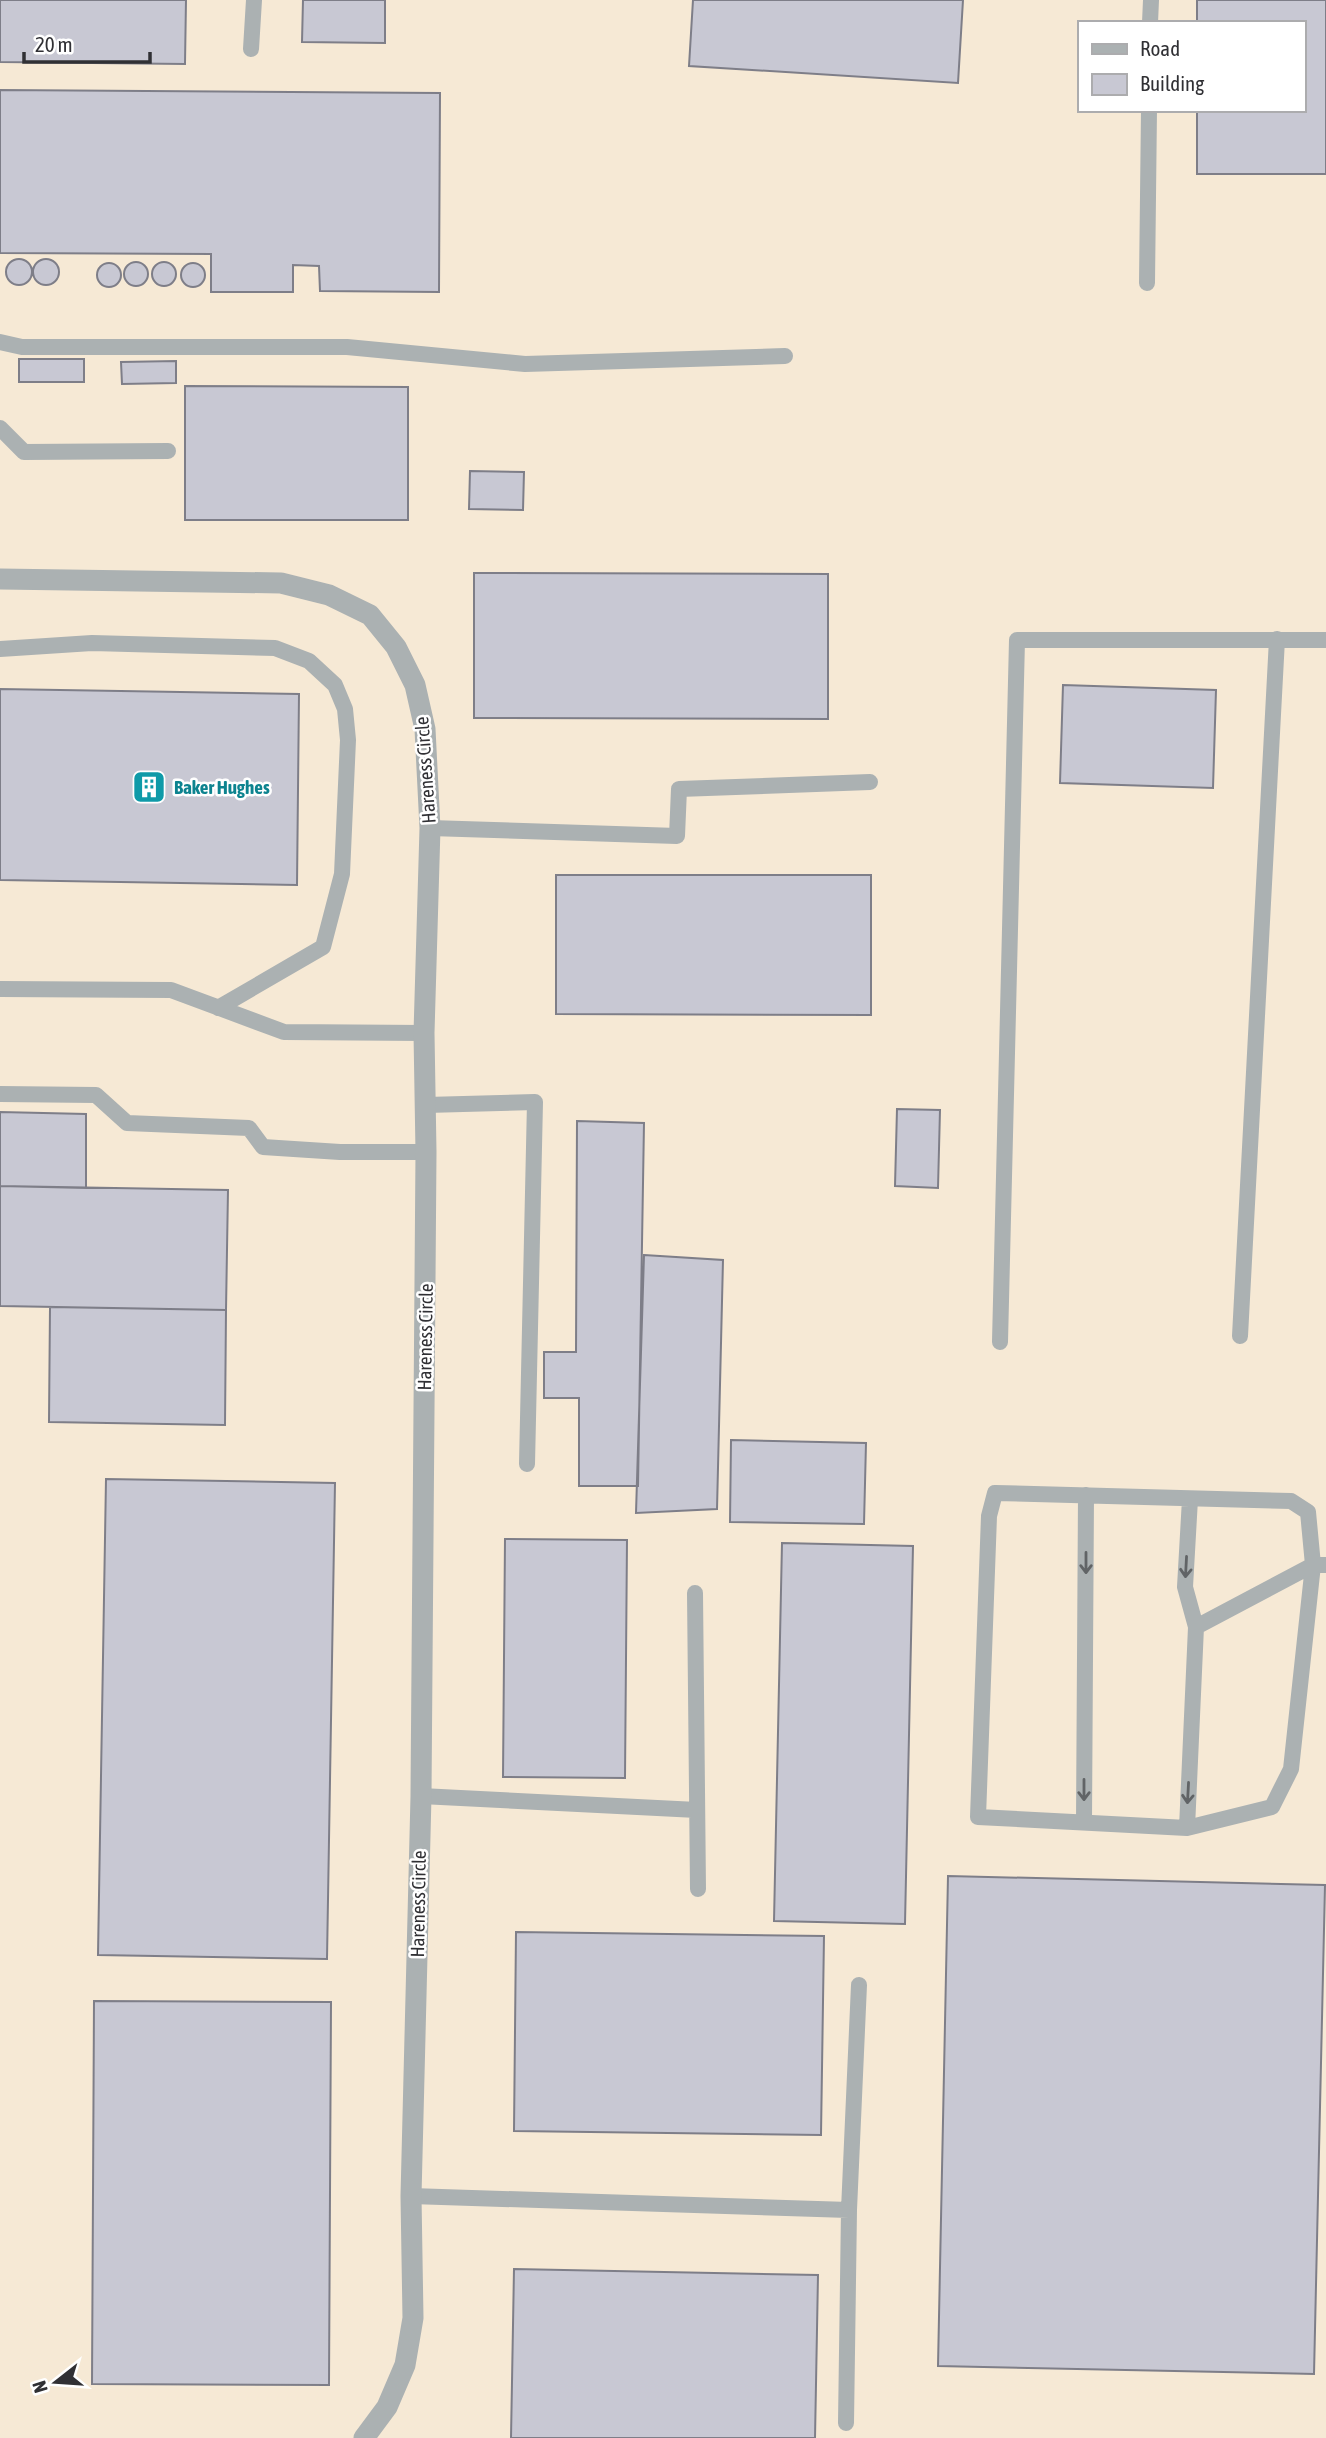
<svg xmlns="http://www.w3.org/2000/svg" width="1326" height="2438" font-family="'Asap Condensed',sans-serif">
<style>
.industrial{fill:#f6e9d5;fill-rule:evenodd}
.building{fill:#c8c8d3;stroke:#7e7e88;stroke-width:2}
.lines{fill:none;stroke-linecap:round;stroke-linejoin:round}
.lane{stroke:#abb1b2;stroke-width:16}
.street{stroke:#abb1b2;stroke-width:21}
.oneway{stroke:#616466}
.labels{text-anchor:middle;dominant-baseline:central;stroke-width:5;stroke-linejoin:round;paint-order:stroke}
.street-label{font-size:19px;fill:#303034;stroke:#fff}
.culture-label{font-size:19px;font-weight:bold;fill:#0d838f;stroke:#fff;text-anchor:start}
</style>
<rect width="100%" height="100%" fill="#f4f4ff"/>
<path class="industrial" d="M0,0H1326V2438H0ZM1079,23H1303V110H1079Z"/>
<path class="building" d="M0,0H186L185,64L0,62Z
M303,0H385V43L302,42Z
M693,0H963L958,83L689,66Z
M1197,0H1326V174H1197V110H1303V23H1197Z
M0,90L440,93L439,292L320,291L319,266L293,265V292H211V254L0,253Z
M6 272a13 13 0 1 1 26 0a13 13 0 1 1-26 0Z
M33 272a13 13 0 1 1 26 0a13 13 0 1 1-26 0Z
M152 274a12 12 0 1 1 24 0a12 12 0 1 1-24 0Z
M124 274a12 12 0 1 1 24 0a12 12 0 1 1-24 0Z
M97 275a12 12 0 1 1 24 0a12 12 0 1 1-24 0Z
M181 275a12 12 0 1 1 24 0a12 12 0 1 1-24 0Z
M19,359H84V382H19Z
M176,361V383L122,384L121,362Z
M185,386L408,387V520H185Z
M470,471L524,472L523,510L469,509Z
M474,573L828,574V719L474,718Z
M1063,685L1216,690L1213,788L1060,783Z
M0,689L299,694L297,885L0,880Z
M556,875H871V1015L556,1014Z
M897,1109L940,1110L938,1188L895,1186Z
M0,1112L86,1114V1188L0,1186Z
M577,1121L644,1123L638,1486H579V1398H544V1352H576Z
M0,1186L228,1190L226,1310L0,1306Z
M644,1255L723,1260L717,1509L636,1513Z
M50,1307L226,1310L225,1425L49,1422Z
M731,1440L866,1443L864,1524L730,1522Z
M106,1479L335,1483L327,1959L98,1955Z
M505,1539L627,1540L625,1778L503,1777Z
M782,1543L913,1546L905,1924L774,1921Z
M948,1876L1325,1885L1314,2374L938,2366Z
M516,1932L824,1936L821,2135L514,2131Z
M94,2001L331,2002L329,2385L92,2384Z
M514,2269L818,2275L815,2438H511Z"/>
<g class="lines">
<path class="lane" d="M1150,23L1151,0
M251,49L254,0
M1147,283L1149,110
M0,342L22,347H347L525,364L785,356
M0,428L24,452L168,451
M0,649L92,643L275,648L309,661L335,685L345,709L348,740L342,874L323,947L218,1008
M430,828L677,836L679,789L870,782
M0,989L171,990L284,1032L424,1033
M0,1094L96,1095L127,1123L249,1128L263,1147L340,1152H426
M426,1105L535,1102L527,1464
M1240,1336L1277,639
M1000,1342L1017,640H1326
M995,1493L1291,1501L1308,1512L1313,1565L1291,1769L1272,1807L1187,1828L978,1817L989,1516Z
M695,1593L698,1889
M1196,1627L1313,1565H1326
M421,1796L697,1810
M1084,1822L1086,1495
M1187,1828L1196,1627L1185,1587L1190,1499
M411,2196L849,2210L859,1985
M846,2423L849,2210"/>
<path class="street" d="M0,579L281,583L329,595L370,615L396,647L415,685L425,729L430,828L424,1033L426,1152L421,1796L411,2196L413,2318L405,2365L387,2407L364,2438"/>
</g>
<defs><path id="oneway-shaft" d="M-6 0H5M1.5-3L5.5 0L1.5 3" fill="none" stroke-width="1.6" stroke-linecap="round" stroke-linejoin="round" transform="scale(1.75)"/></defs>
<g class="oneway">
<use href="#oneway-shaft" transform="translate(1086 1563) rotate(90)"/>
<use href="#oneway-shaft" transform="translate(1186 1567) rotate(93)"/>
<use href="#oneway-shaft" transform="translate(1084 1790) rotate(90)"/>
<use href="#oneway-shaft" transform="translate(1188 1793) rotate(93)"/>
</g>
<defs>
<symbol id="building-square" viewBox="-11 -11 22 22"><rect x="-9" y="-9" width="18" height="18" rx="4" fill="#0f9aa8" stroke="#fff"/><path d="M-4-6H4V6H1V3H-1V6H-4ZM-2.5-4.3h1.7v1.8h-1.7ZM.8-4.3h1.7v1.8H.8ZM-2.5-1h1.7V.8h-1.7ZM.8-1h1.7V.8H.8Z" fill="#fff"/></symbol>
</defs>
<g fill-rule="evenodd">
<use href="#building-square" x="130" y="768" width="38" height="38"/>
</g>
<g class="labels">
<g class="street-label">
<text transform="translate(425 770) rotate(-94)">Hareness Circle</text>
<text transform="translate(425 1337) rotate(-89)">Hareness Circle</text>
<text transform="translate(418 1904) rotate(-89)">Hareness Circle</text>
</g>
<g class="culture-label">
<text x="174" y="787">Baker Hughes</text>
</g>
</g>
<rect x="1078" y="21" width="228" height="91" fill="#ffffff" stroke="#acacae" stroke-width="2"/>
<rect x="1092" y="44" width="35" height="10" fill="#abb1b2" stroke="#acacae" stroke-width="2"/>
<text x="1140" y="56" font-size="21" fill="#303034">Road</text>
<rect x="1092" y="74" width="35" height="21" fill="#c8c8d3" stroke="#acacae" stroke-width="2"/>
<text x="1140" y="91" font-size="21" fill="#303034">Building</text>
<g transform="translate(56 2382) rotate(253)" stroke="#ffffff" stroke-width="5" paint-order="stroke">
<path d="M0-5L12 26L0 18L-12 26Z" fill="#303034"/>
<text y="-10" font-size="19" font-weight="bold" text-anchor="middle" fill="#303034">N</text>
</g>
<path d="M24 52v10h126v-10" fill="none" stroke="#303034" stroke-width="3.5"/>
<text x="35" y="52" font-size="21" fill="#303034" stroke="#ffffff" stroke-width="5" paint-order="stroke">20 m</text>
</svg>
